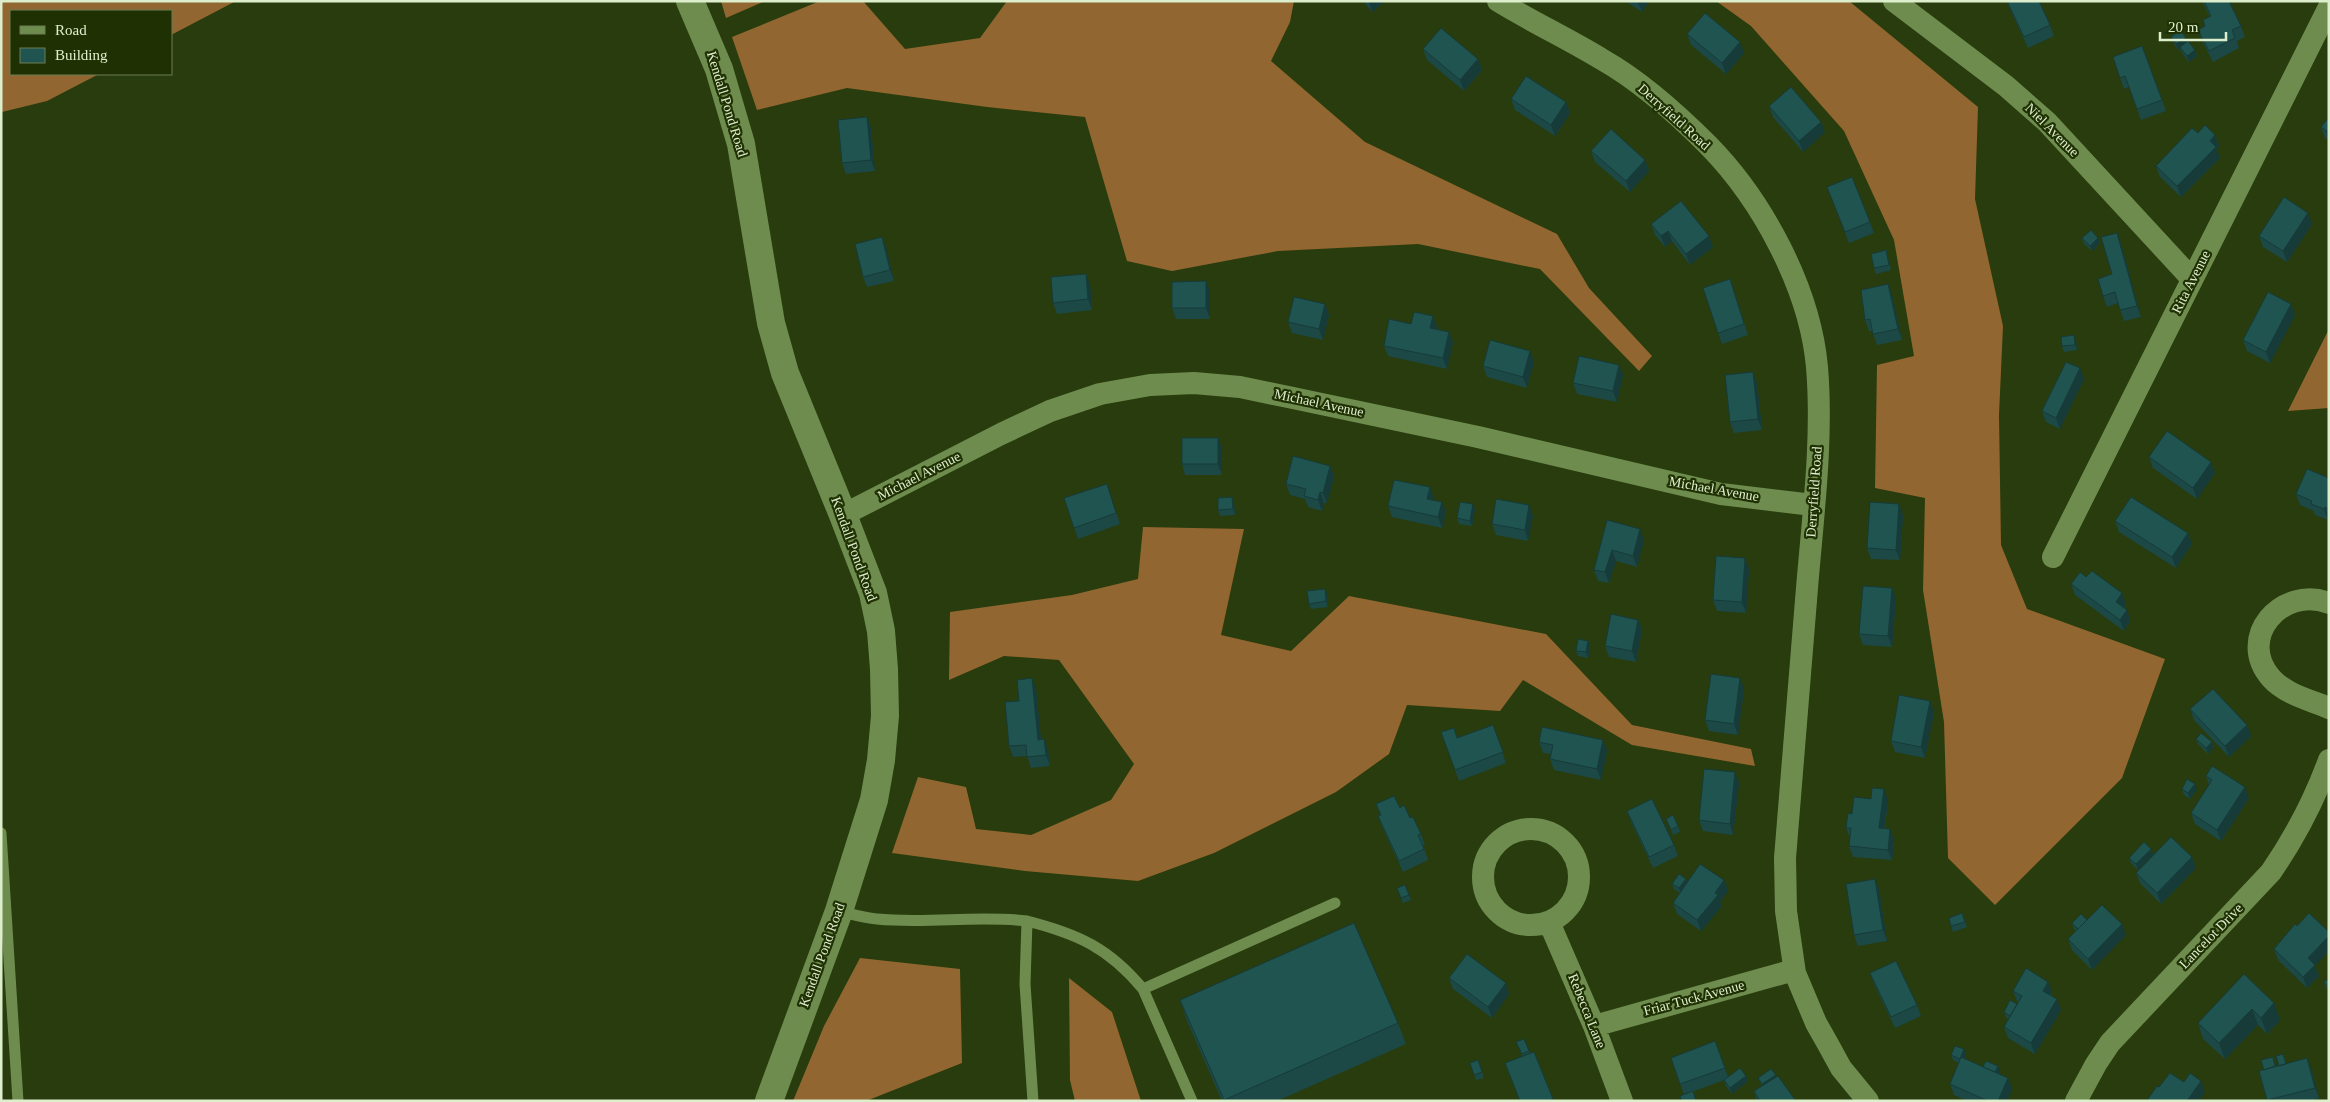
<svg xmlns="http://www.w3.org/2000/svg" width="2330" height="1102" font-family="Georgia,serif">
<style>
.forest{fill:#926630}
.lines{fill:none;stroke-linecap:round;stroke-linejoin:round}
.lane{stroke:#6f8c4f;stroke-width:11}
.street{stroke:#6f8c4f;stroke-width:22}
.secondary{stroke:#6f8c4f;stroke-width:28}
.wall{fill:#1c4846}
.shaded-wall{fill:#163b39}
.building{fill:#205451;stroke:#163b39}
.labels{text-anchor:middle;dominant-baseline:central;stroke-width:4.5;stroke-linejoin:round;paint-order:stroke}
.street-label{font-size:14px;fill:#ddeecd;stroke:#1f3102}
</style>
<rect width="100%" height="100%" fill="#283c0d"/>
<path class="forest" d="M1,1H236L171,35V11H11V74H99L47,101L2,112Z
M721,1H765L726,18Z
M820,1H863L905,49L980,38L1007,1H1294L1290,22L1271,61L1365,142L1557,234L1589,288L1652,356L1639,371L1540,269L1418,244L1278,251L1172,271L1127,261L1085,117L987,107L847,88L757,110L732,37Z
M1716,1H1849L1978,107L1975,199L2003,326L1999,415L2001,545L2027,609L2165,659L2122,778L1995,905L1948,858L1944,722L1923,590L1925,498L1875,488L1877,365L1914,356L1894,240L1844,131L1751,26Z
M2329,329V408L2288,411Z
M1143,527L1244,529L1221,635L1291,651L1349,596L1546,634L1632,725L1751,749L1755,766L1632,745L1523,680L1500,711L1407,705L1389,754L1336,792L1214,853L1138,881L1025,871L892,853L918,777L966,787L976,829L1031,835L1111,800L1134,764L1059,660L1004,656L949,680L950,612L1072,595L1138,579Z
M860,958L960,969L962,1063L866,1101H793L824,1026Z
M1069,978L1112,1012L1141,1101H1075L1070,1080Z"/>
<g class="lines">
<path class="lane" d="M1,833L18,1101
M839,911C851,914 864,918 877,919C927,924 977,915 1027,921L1025,984L1033,1101
M1027,921C1078,934 1109,948 1143,989L1335,903
M1143,989L1192,1101"/>
<path class="street" d="M1498,1C1532,22 1569,39 1603,60C1642,82 1677,114 1708,145C1763,201 1810,289 1817,367C1823,440 1813,515 1807,588C1799,678 1792,768 1785,858L1786,911L1795,973L1816,1023L1829,1046L1841,1068L1868,1101
M1894,1L2006,86L2047,122L2192,279
M843,515L1001,434L1050,411L1100,394L1150,385L1194,383L1240,387L1293,398L1478,437L1721,494L1813,505
M2053,557L2329,7
M2329,603C2281,585 2236,638 2271,678C2285,694 2310,700 2329,708
M1483 877a48 48 0 1 1 96 0a48 48 0 1 1-96 0Z
M1549,922L1594,1026L1622,1101
M1594,1026L1794,970
M2076,1101L2096,1064L2110,1043L2271,872C2295,837 2314,801 2329,760"/>
<path class="secondary" d="M690,1L719,69L741,144L771,323L785,373L843,515L873,593L881,631L884,669L885,716L881,760L874,800L839,911L769,1101"/>
</g>
<path class="wall" d="M1363,1H1385L1372,12Z
M1625,1H1649L1642,12Z
M2006,1H2039L2050,25L2054,36L2028,48Z
M2202,1H2229L2241,26L2245,37L2237,41L2239,48L2213,62L2202,41L2198,30L2205,26L2203,20L2210,17Z
M1687,34L1744,53L1726,74L1691,45Z
M2171,37L2187,42L2195,50L2197,56L2189,62L2182,53L2180,49L2178,50L2173,42Z
M2142,46L2166,111L2141,120L2129,87L2124,89L2113,57Z
M1423,49L1478,59L1482,70L1464,91L1427,60Z
M1511,99L1570,113L1555,136L1515,110Z
M1769,106L1825,132L1803,152L1773,117Z
M867,117L871,128L875,171L846,174L842,163Z
M2329,117V141L2325,138L2321,127Z
M2198,133L2215,135L2219,146L2216,149L2220,158L2181,197L2160,177L2156,166Z
M1591,151L1645,160L1649,171L1630,192L1595,162Z
M1827,187L1870,222L1874,233L1849,243Z
M1651,224L1713,247L1690,265L1672,241L1665,247L1655,235Z
M2312,224L2287,262L2263,247L2259,236Z
M882,237L886,248L894,281L867,287L863,277Z
M2082,238H2098L2100,243L2092,251L2084,244Z
M2121,244L2141,317L2124,321L2118,303L2107,307L2103,296L2112,274Z
M1886,250L1891,270L1876,274L1874,268Z
M1730,279L1748,335L1722,344L1718,333Z
M1206,281L1210,292V319H1176L1172,308Z
M1090,285L1092,310L1057,314L1053,303Z
M1892,295L1902,340L1877,345L1872,331H1869L1865,320Z
M1325,304L1329,315L1323,340L1292,333L1288,322Z
M2295,315L2270,363L2247,351L2243,340Z
M1411,324L1437,327L1436,330L1449,332L1453,343L1447,369L1388,356L1384,346Z
M2076,341L2077,350L2064,352L2062,346Z
M1534,362L1527,388L1487,377L1483,366Z
M1623,375L1617,402L1577,394L1573,383Z
M2084,379L2060,429L2046,422L2042,411Z
M1757,383L1762,430L1734,433L1730,422Z
M1218,438L1222,449V475H1185L1182,464Z
M2149,457L2211,462L2215,473L2197,499L2153,468Z
M1330,466L1334,477L1327,503H1324L1322,511L1308,507L1305,499L1290,495L1286,484Z
M2329,478V518L2328,520L2315,515L2314,511L2300,505L2296,494Z
M1107,484L1120,524L1078,539L1064,498Z
M1232,497L1234,502L1235,515L1220,516L1218,510Z
M1434,498L1433,500L1446,512L1442,528L1392,517L1388,506Z
M1529,505L1533,516L1528,541L1496,535L1492,524Z
M1475,509L1472,526L1459,524L1457,518Z
M1903,515L1900,560L1871,559L1867,548Z
M1607,520L1644,540L1637,567L1616,561L1609,583L1598,581L1594,570Z
M2115,521L2188,533L2192,544L2176,568L2119,532Z
M1749,569L1746,613L1717,611L1713,600Z
M2086,577L2126,604L2124,608L2127,610L2130,621L2124,631L2075,595L2071,584Z
M1892,588L1896,599L1892,647L1863,645L1859,634Z
M1327,594L1328,607L1311,609L1309,604Z
M1638,620L1642,630L1636,662L1609,657L1605,646Z
M1588,641L1590,646L1588,658L1578,656L1576,651Z
M1032,678L1036,689L1041,740L1048,750L1050,766L1031,768L1027,756L1013,757L1009,746L1019,701Z
M1744,689L1738,735L1709,731L1705,720Z
M2190,709L2247,725L2251,736L2229,757L2194,720Z
M1934,712L1925,758L1895,752L1891,741Z
M1493,725L1506,763L1459,781L1441,732L1457,738Z
M2196,739L2214,747L2208,754L2198,744Z
M1603,740L1607,751L1601,780L1554,770L1550,759L1551,754L1543,753L1539,742Z
M2206,776L2249,798L2221,841L2195,824L2191,813L2209,785Z
M1739,783L1733,835L1703,831L1699,820Z
M2182,789H2197L2190,799L2184,795Z
M1888,800L1885,829L1894,840L1892,860L1853,857L1849,846L1850,838L1846,828L1852,814Z
M1376,804L1400,808L1410,818L1421,834L1425,845H1423L1428,860L1403,872L1382,827L1378,816L1380,815Z
M1627,811L1674,845L1678,856L1653,868L1631,822Z
M1666,819L1678,826L1680,832L1673,835Z
M2151,849L2153,854L2138,870L2131,863L2129,858Z
M2192,857L2196,868L2161,904L2140,883L2136,873Z
M1875,879L1879,890L1887,941L1858,946L1854,935Z
M1724,880L1728,891L1720,902L1722,906L1701,931L1677,914L1673,903L1680,893L1674,889L1672,884Z
M1405,885L1411,900L1403,903L1397,888Z
M1962,913L1967,927L1953,932L1949,918Z
M2087,920L2126,935L2092,970L2072,950L2068,939L2076,931L2074,929L2072,923Z
M2297,926L2315,966L2319,976L2307,988L2278,960L2274,949Z
M1870,973L1917,1005L1921,1016L1895,1028L1874,984Z
M1449,978L1509,994L1492,1018L1453,989Z
M2329,978V991L2326,988L2324,982Z
M2048,982L2052,992L2051,995L2061,1010L2035,1054L2008,1038L2004,1027L2008,1019L2006,1017L2004,1012L2017,1004L2018,1002L2017,1001L2013,991Z
M1180,1000L1398,1023L1406,1044L1277,1101H1222L1187,1021Z
M2274,1003L2280,1020L2267,1034L2258,1025L2225,1059L2203,1039L2198,1023Z
M1524,1039L1530,1053L1534,1052L1553,1101H1520L1522,1056L1516,1042Z
M1715,1041L1728,1077L1746,1076L1748,1081L1732,1094L1726,1086L1724,1080L1684,1095L1671,1058Z
M1951,1055H1966L1964,1059L1983,1067L2000,1071L1999,1074L2008,1078L2012,1089L2007,1101H1967L1954,1095L1950,1084L1959,1063L1953,1060Z
M1478,1060L1484,1078L1476,1080L1470,1063Z
M2286,1064L2311,1069L2319,1098L2311,1101H2267Z
M1776,1077L1796,1101H1757L1754,1091L1762,1086L1758,1078Z"/>
<path class="shaded-wall" d="M1369,1H1385L1372,12Z
M1638,1H1649L1642,12L1638,2Z
M2186,38L2188,43L2178,50L2176,44Z
M1740,42L1744,53L1726,74L1722,63Z
M2195,50L2197,56L2189,62L2187,56Z
M1478,59L1482,70L1464,91L1460,80Z
M1566,102L1570,113L1555,136L1551,125Z
M867,117L871,128L875,171L871,160Z
M1821,122L1825,132L1803,152L1799,141Z
M2215,135L2219,146L2216,149L2220,158L2181,197L2177,186L2210,141Z
M1645,160L1649,171L1630,192L1626,181Z
M2308,213L2312,224L2287,262L2283,251Z
M1668,231L1672,241L1665,247L1661,236Z
M2117,233L2121,244L2141,317L2137,306Z
M1709,236L1713,247L1690,265L1686,254Z
M882,237L886,248L894,281L890,270Z
M2098,238L2100,243L2092,251L2090,246Z
M1086,274L1090,285L1092,310L1088,299Z
M1206,281L1210,292V319L1206,308Z
M1888,284L1892,295L1902,340L1898,329Z
M1325,304L1329,315L1323,340L1319,329Z
M2291,304L2295,315L2270,363L2266,352Z
M1433,316L1437,327L1434,339L1430,328Z
M1449,332L1453,343L1447,369L1443,358Z
M2074,335L2076,341L2077,350L2075,345Z
M1530,351L1534,362L1527,388L1523,377Z
M1619,365L1623,375L1617,402L1613,391Z
M2080,368L2084,379L2060,429L2056,418Z
M1753,372L1757,383L1762,430L1758,419Z
M1218,438L1222,449V475L1218,464Z
M2211,462L2215,473L2197,499L2193,488Z
M1330,466L1334,477L1327,503L1323,493Z
M1430,487L1434,498L1431,510L1427,499Z
M1320,492L1324,503L1322,511L1318,500Z
M1232,497L1234,502L1235,515L1233,509Z
M1442,502L1446,512L1442,528L1438,517Z
M1473,504L1475,509L1472,526L1470,521Z
M1899,504L1903,515L1900,560L1896,550Z
M1529,505L1533,516L1528,541L1525,530Z
M2325,507L2329,518L2328,520L2324,509Z
M1640,529L1644,540L1637,567L1633,556Z
M2188,533L2192,544L2176,568L2172,557Z
M1612,550L1616,561L1609,583L1605,572Z
M1745,558L1749,569L1746,613L1742,602Z
M1892,588L1896,599L1892,647L1888,636Z
M1325,589L1327,594L1328,607L1326,601Z
M2122,593L2126,604L2120,613L2116,602Z
M2127,610L2130,621L2124,631L2120,620Z
M1638,620L1642,630L1636,662L1632,651Z
M1588,641L1590,646L1588,658L1586,652Z
M1032,678L1036,689L1042,751L1038,740Z
M1740,678L1744,689L1738,735L1734,724Z
M1930,701L1934,712L1925,758L1921,747Z
M2247,725L2251,736L2229,757L2225,746Z
M1044,739L1048,750L1050,766L1046,755Z
M1603,740L1607,751L1601,780L1597,769Z
M2212,742L2214,747L2208,754L2206,748Z
M1735,772L1739,783L1733,835L1730,824Z
M2195,784L2197,789L2190,799L2188,793Z
M2245,787L2249,798L2221,841L2217,830Z
M1884,789L1888,800L1883,839L1879,828Z
M1890,829L1894,840L1892,860L1888,850Z
M2151,849L2153,854L2138,870L2136,864Z
M2192,857L2196,868L2161,904L2157,893Z
M1686,879L1688,884L1681,894L1679,888Z
M1875,879L1879,890L1887,941L1883,930Z
M1724,880L1728,891L1720,902L1722,906L1701,931L1697,920Z
M2122,924L2126,935L2092,970L2088,959Z
M2329,936V951L2315,966L2319,976L2307,988L2303,977L2308,958Z
M2048,982L2052,992L2047,1001L2043,991Z
M1506,983L1509,994L1492,1018L1488,1007Z
M2057,999L2061,1010L2035,1054L2031,1043Z
M2274,1003L2280,1020L2267,1034L2261,1018Z
M2252,1009L2258,1025L2225,1059L2219,1043Z
M1964,1049L1966,1055L1962,1064L1960,1059Z
M2307,1058L2311,1069L2319,1098L2315,1088Z
M1998,1066L2000,1071L1997,1079L1995,1073Z
M1776,1075L1778,1081L1764,1090L1762,1084Z
M1746,1076L1748,1081L1732,1094L1730,1088Z
M2008,1078L2012,1089L2007,1101H1998Z
M2201,1081L2205,1092L2199,1101H2187Z"/>
<path class="building" d="M2007,1H2039L2050,25L2024,37Z
M2204,1H2229L2241,26L2232,30L2235,38L2209,51L2198,30L2205,26L2203,20L2211,16Z
M1705,13L1740,42L1722,63L1687,34Z
M1441,28L1478,59L1460,80L1423,49Z
M2180,30L2186,38L2176,44L2171,37Z
M2188,41L2195,50L2187,56L2180,47Z
M2142,46L2162,100L2137,109L2125,76L2120,78L2113,57Z
M1526,76L1566,102L1551,125L1511,99Z
M1791,87L1821,122L1799,141L1769,106Z
M867,117L871,160L842,163L838,120Z
M2329,117V133L2321,127Z
M2205,125L2215,135L2210,141L2216,147L2177,186L2156,166L2192,128L2198,133Z
M1611,129L1645,160L1626,181L1591,151Z
M1852,177L1870,222L1845,232L1827,187Z
M2284,197L2308,213L2283,251L2259,236Z
M1681,201L1709,236L1686,254L1668,231L1661,236L1651,224Z
M2091,230L2098,238L2090,246L2082,238Z
M2117,233L2137,306L2120,310L2115,292L2103,296L2098,279L2112,274L2101,237Z
M882,237L890,270L863,277L855,244Z
M1886,250L1889,265L1874,268L1871,254Z
M1086,274L1088,299L1053,303L1051,277Z
M1730,279L1744,324L1718,333L1703,288Z
M1206,281V308H1172V282Z
M1888,284L1898,329L1873,334L1870,319L1865,320L1861,290Z
M2268,292L2291,304L2266,352L2243,340Z
M1294,297L1325,304L1319,329L1288,322Z
M1414,312L1433,316L1430,328L1449,332L1443,358L1384,346L1389,319L1411,324Z
M2074,335L2075,345L2062,346L2061,337Z
M1490,340L1530,351L1523,377L1483,366Z
M1579,356L1619,365L1613,391L1573,383Z
M2066,362L2080,368L2056,418L2042,411Z
M1753,372L1758,419L1730,422L1725,375Z
M2167,431L2211,462L2193,488L2149,457Z
M1182,438H1218V464H1182Z
M1293,456L1330,466L1323,493L1320,492L1318,500L1304,496L1306,489L1286,484Z
M2307,469L2329,478V509L2325,507L2324,509L2311,504L2312,501L2296,494Z
M1394,480L1430,487L1427,499L1442,502L1438,517L1388,506Z
M1107,484L1116,513L1074,528L1064,498Z
M1232,497L1233,509L1218,510V498Z
M2131,497L2188,533L2172,557L2115,521Z
M1496,499L1529,505L1525,530L1492,524Z
M1460,502L1473,504L1470,521L1457,518Z
M1870,502L1899,504L1896,550L1867,548Z
M1607,520L1640,529L1633,556L1612,550L1605,572L1594,570Z
M1716,556L1745,558L1742,602L1713,600Z
M2092,571L2122,593L2116,602L2127,610L2120,620L2071,584L2080,572L2086,577Z
M1863,586L1892,588L1888,636L1859,634Z
M1325,589L1326,601L1309,604L1307,591Z
M1611,614L1638,620L1632,651L1605,646Z
M1578,639L1588,641L1586,652L1576,651Z
M1711,674L1740,678L1734,724L1705,720Z
M1032,678L1038,740L1044,739L1046,755L1027,757L1026,745L1009,746L1005,702L1019,701L1017,680Z
M2213,689L2247,725L2225,746L2190,709Z
M1899,695L1930,701L1921,747L1891,741Z
M1493,725L1503,752L1455,770L1441,732L1454,728L1457,738Z
M1542,727L1603,740L1597,769L1550,759L1553,745L1539,742Z
M2201,733L2212,742L2206,748L2196,739Z
M2212,766L2245,787L2217,830L2191,813L2212,780L2206,776Z
M1704,769L1735,772L1730,824L1699,820Z
M2187,779L2195,784L2188,793L2182,789Z
M1872,788L1884,789L1879,828L1890,829L1888,850L1849,846L1851,828H1846L1848,813L1852,814L1854,797L1871,799Z
M1394,796L1400,808L1404,805L1410,818L1413,817L1421,834L1418,835L1424,849L1399,861L1378,816L1381,815L1376,804Z
M1652,799L1674,845L1649,857L1627,811Z
M1673,815L1678,826L1671,830L1666,819Z
M2171,837L2192,857L2157,893L2136,873Z
M2144,842L2151,849L2136,864L2129,858Z
M1700,864L1724,880L1715,893L1718,895L1697,920L1673,903Z
M1679,874L1686,879L1679,888L1672,884Z
M1875,879L1883,930L1854,935L1846,884Z
M1405,885L1409,895L1401,898L1397,888Z
M2102,905L2122,924L2088,959L2068,939Z
M1962,913L1965,922L1951,926L1949,918Z
M2309,913L2329,932V936L2308,958L2315,965L2303,977L2274,949L2295,924L2297,926Z
M2081,914L2087,920L2078,929L2072,923Z
M1354,923L1398,1023L1224,1100L1180,1000Z
M1467,954L1506,983L1488,1007L1449,978Z
M1896,961L1917,1005L1891,1017L1870,973Z
M2026,968L2048,982L2043,991L2057,999L2031,1043L2004,1027L2022,996L2013,991Z
M2244,974L2274,1003L2261,1018L2252,1009L2219,1043L2198,1023Z
M2329,978V988L2324,982Z
M2010,1000L2017,1004L2010,1016L2004,1012Z
M1524,1039L1529,1051L1522,1054L1516,1042Z
M1715,1041L1725,1068L1680,1084L1671,1058Z
M1955,1046L1964,1049L1960,1059L1951,1055Z
M1534,1052L1553,1099L1549,1101H1520L1505,1063Z
M2283,1054L2286,1064L2279,1066L2276,1056Z
M1961,1057L2008,1078L1998,1101H1988L1950,1084Z
M2273,1057L2275,1066L2264,1070L2261,1060Z
M2307,1058L2315,1088L2267,1100L2259,1071Z
M1478,1060L1482,1072L1474,1075L1470,1063Z
M1986,1061L1998,1066L1995,1072L1983,1067Z
M1740,1068L1746,1076L1730,1088L1724,1080Z
M1771,1069L1776,1075L1762,1084L1758,1078Z
M2170,1073L2184,1082L2190,1073L2201,1081L2187,1101H2150L2148,1099L2157,1086L2159,1087Z
M1778,1076L1796,1101H1760L1754,1091Z
M1693,1091L1696,1101H1682L1680,1096Z"/>
<g class="labels">
<g class="street-label">
<text transform="translate(727 104) rotate(73)">Kendall Pond Road</text>
<text transform="translate(1674 117) rotate(42)">Derryfield Road</text>
<text transform="translate(2052 130) rotate(45)">Niel Avenue</text>
<text transform="translate(2191 282) rotate(-63)">Rita Avenue</text>
<text transform="translate(1319 403) rotate(12)">Michael Avenue</text>
<text transform="translate(919 476) rotate(-27)">Michael Avenue</text>
<text transform="translate(1714 489) rotate(10)">Michael Avenue</text>
<text transform="translate(1814 492) rotate(-86)">Derryfield Road</text>
<text transform="translate(854 549) rotate(70)">Kendall Pond Road</text>
<text transform="translate(2211 936) rotate(-46)">Lancelot Drive</text>
<text transform="translate(822 955) rotate(-70)">Kendall Pond Road</text>
<text transform="translate(1694 998) rotate(-15)">Friar Tuck Avenue</text>
<text transform="translate(1587 1011) rotate(68)">Rebecca Lane</text>
</g>
</g>
<rect width="2330" height="1102" fill="none" stroke="#ddeecd" stroke-width="5"/>
<rect x="10" y="10" width="162" height="65" fill="#1f3102" stroke="#6b7d53"/>
<rect x="20" y="26" width="25" height="8" fill="#6f8c4f" stroke="#6b7d53"/>
<text x="55" y="35" font-size="15" fill="#ddeecd">Road</text>
<rect x="20" y="48" width="25" height="15" fill="#205451" stroke="#6b7d53"/>
<text x="55" y="60" font-size="15" fill="#ddeecd">Building</text>
<path d="M2160 32v8h66v-8" fill="none" stroke="#ddeecd" stroke-width="2.5"/>
<text x="2168" y="32" font-size="15" fill="#ddeecd" stroke="#1f3102" stroke-width="4" paint-order="stroke">20 m</text>
</svg>
